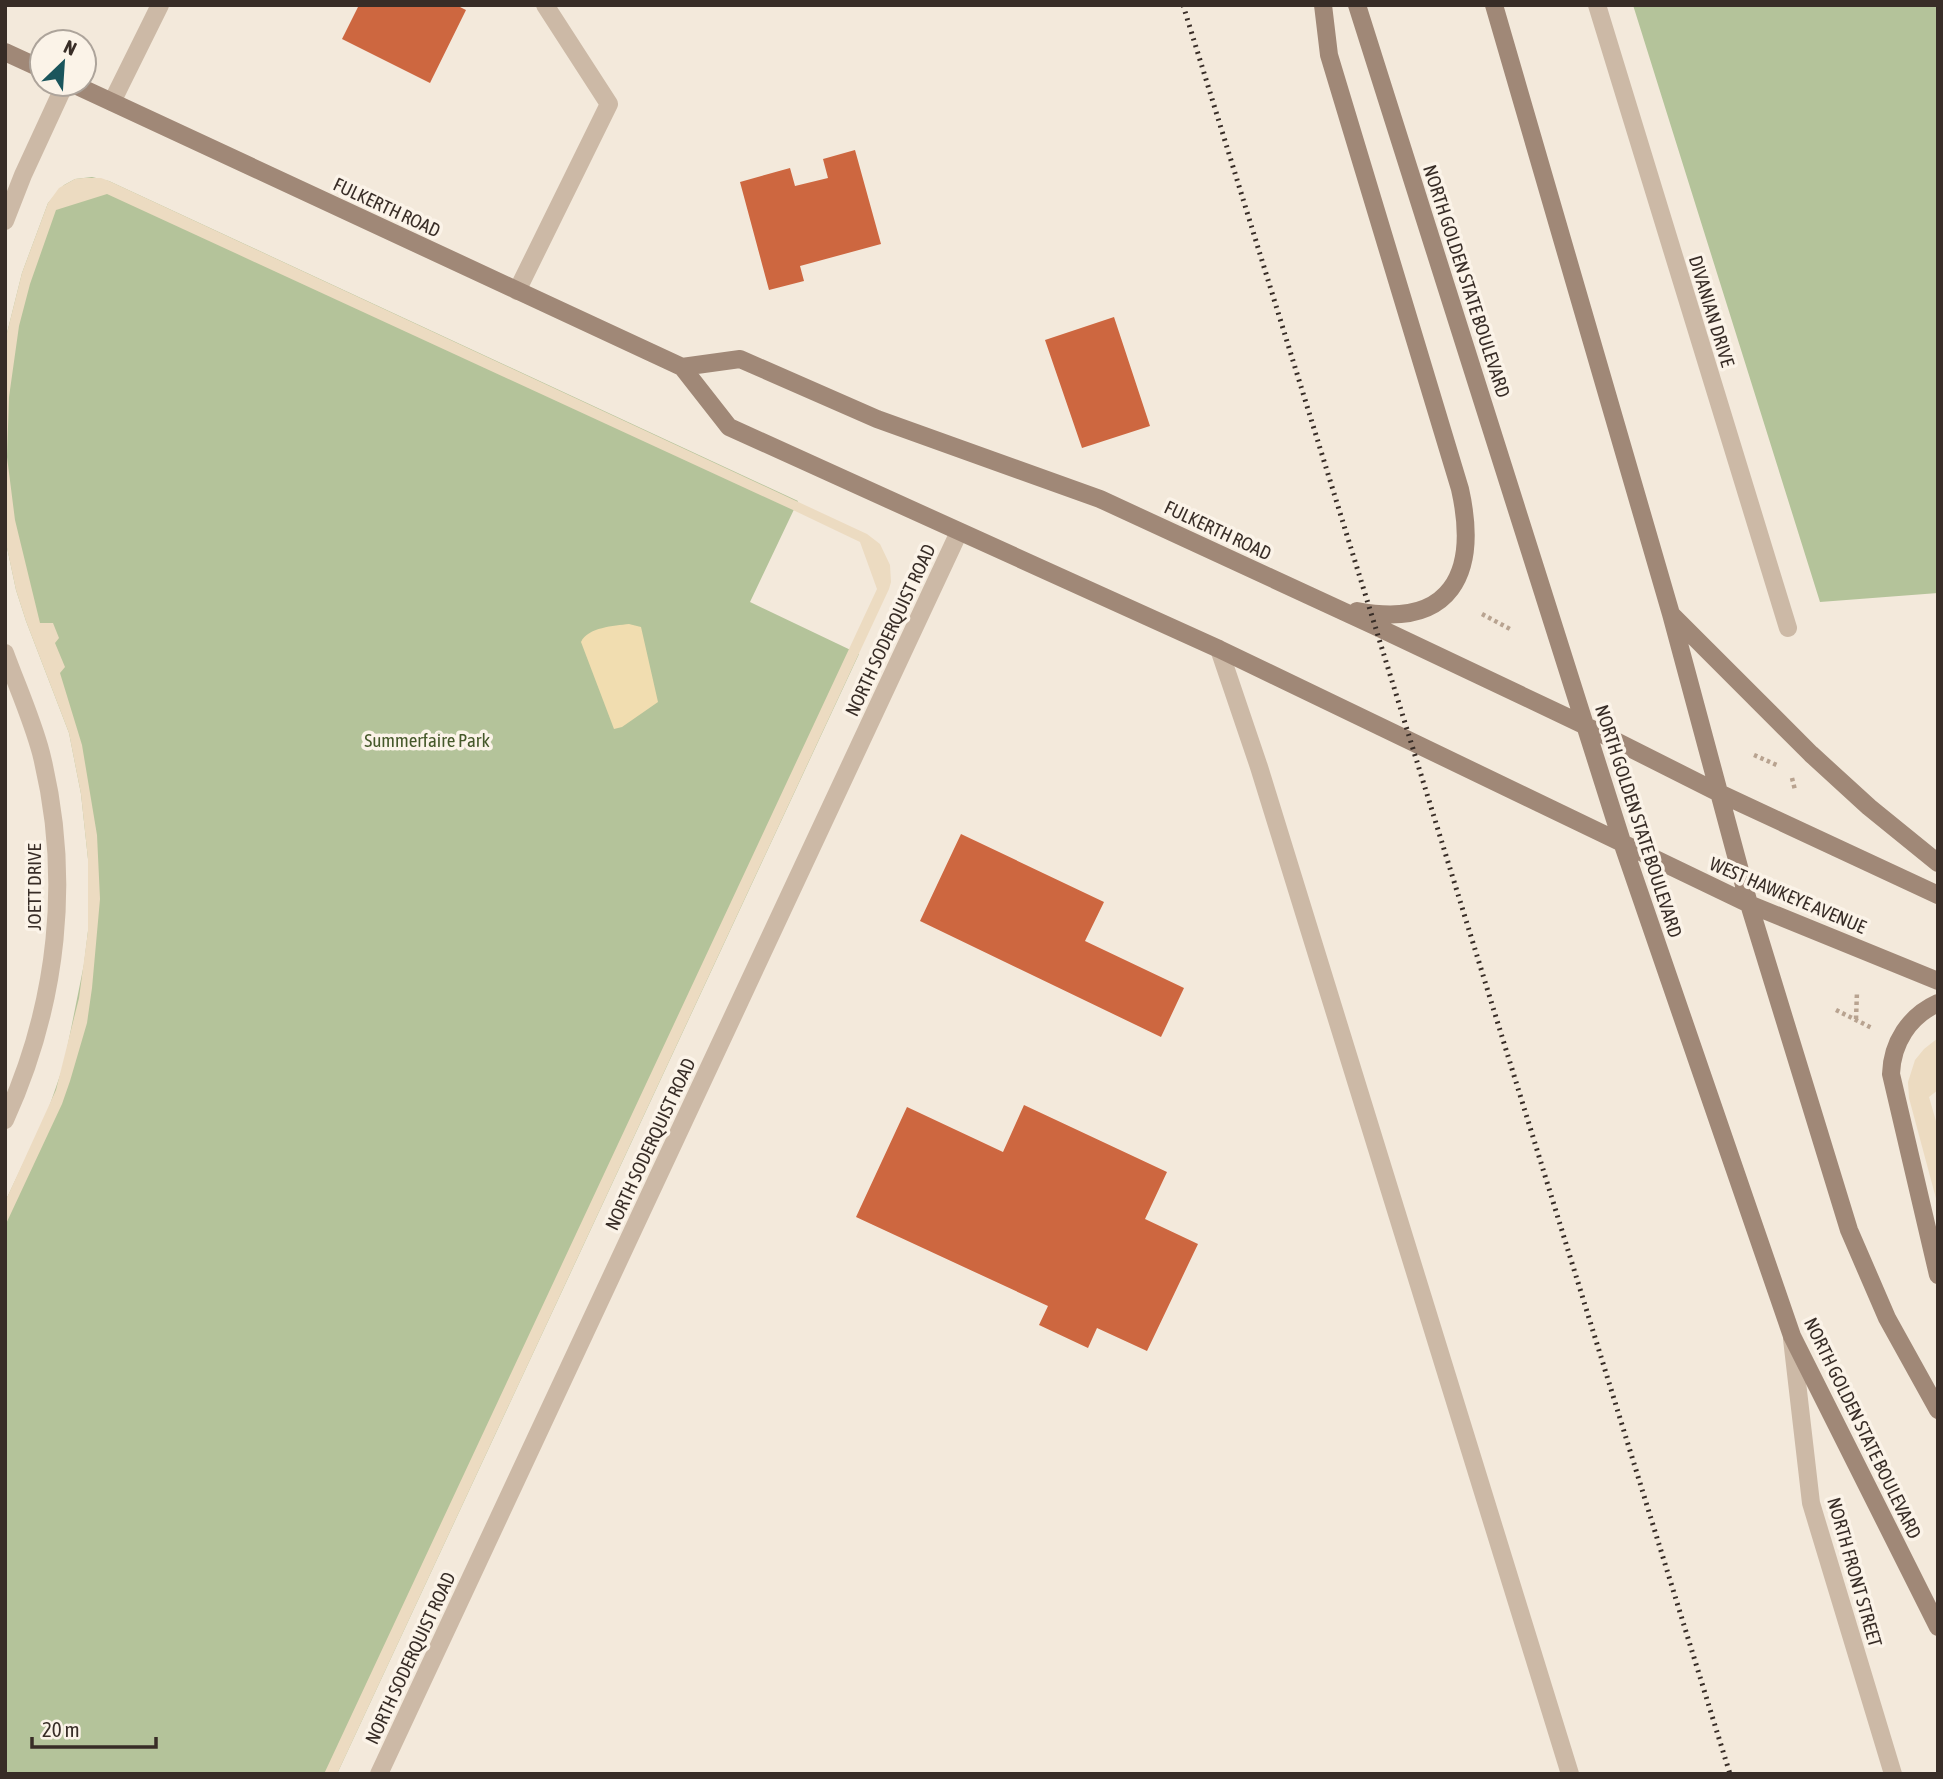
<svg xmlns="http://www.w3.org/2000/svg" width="1943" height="1779" font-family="'Asap Condensed',sans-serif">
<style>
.green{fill:#b4c39a}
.sand{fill:#f1ddb0}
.plaza{fill:#ecdbc1}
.building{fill:#cd6740}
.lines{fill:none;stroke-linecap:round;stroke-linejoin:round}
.path{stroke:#b8a390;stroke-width:4.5;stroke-dasharray:3.5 3.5;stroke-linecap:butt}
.lane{stroke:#ccb9a6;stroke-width:18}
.street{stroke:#ccb9a6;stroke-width:18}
.secondary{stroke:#a08877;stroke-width:18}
.rail{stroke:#382d27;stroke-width:5;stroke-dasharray:2 5;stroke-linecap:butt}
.labels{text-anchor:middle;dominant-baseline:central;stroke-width:7;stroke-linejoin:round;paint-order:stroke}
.street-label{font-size:19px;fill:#382d27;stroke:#fbf3e8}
.park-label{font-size:19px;fill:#45582a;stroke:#fbf3e8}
</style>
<rect width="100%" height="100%" fill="#f3e9db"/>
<path class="green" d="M1633,5H1938V593L1820,602Z
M92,177L109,181L798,501L750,602L859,654L337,1774H5V1202L47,1113L64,1064L84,964L88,931V859L81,794L69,733L26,621L16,590L5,538V341L22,273L48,203L64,185L75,179Z"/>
<path class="sand" d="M629,624L641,627L658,702L622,727L614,729L581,642C588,627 614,626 629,624Z"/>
<path class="plaza" d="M84,178H101L109,181L867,534L880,544L890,565L891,582L889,589L337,1774H324L877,589L860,542L793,510L107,194L56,210L30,284L19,326L9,397L7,457L15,520L40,623H53L59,638L55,643L65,667L60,673L82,745L97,835L100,899L92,988L87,1023L70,1081L62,1104L5,1226V1202L56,1090L79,998L88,931V859L81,794L69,733L26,621L16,590L5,538V341L22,273L48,203L59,188L75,179Z
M1938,1038V1090L1929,1097L1938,1128V1206L1909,1098L1908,1082L1915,1060L1924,1049Z"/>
<path class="building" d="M359,5H456L466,10L430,83L342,39Z
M855,150L881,244L800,266L804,281L769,290L740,182L790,168L795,186L828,178L823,159Z
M1114,317L1150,426L1082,448L1045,340Z
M961,834L1104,902L1085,941L1184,988L1161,1037L920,921Z
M1024,1105L1167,1172L1145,1219L1198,1244L1147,1351L1097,1328L1088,1348L1039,1325L1048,1306L856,1217L907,1107L1003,1152Z"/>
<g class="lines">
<path class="path" d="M1482,614L1510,629
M1754,755L1779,766
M1792,778L1795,790
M1836,1010L1872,1028
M1856,1019L1857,992"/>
<path class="lane" d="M112,102L160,5
M517,291L609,104L545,5
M1219,649L1259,767L1570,1774"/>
<path class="street" d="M1597,5L1788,628
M5,221L23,175L65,84
M5,653C17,686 32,719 41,753C72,877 58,1004 5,1120
M1792,1339L1811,1503L1893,1774
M379,1774L959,532"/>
<path class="secondary" d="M1323,5L1329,55L1460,489C1479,574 1451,629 1357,611
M1357,5L1623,845L1792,1336L1938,1627
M1494,5L1671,614L1749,904L1849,1230L1887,1318L1938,1410
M5,52L42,69
M73,84L682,367L729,427L1219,649L1749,904L1938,981
M682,367L740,359L877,419L1100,499L1375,626L1586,726L1719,793L1938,895
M1671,614L1811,754L1869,807L1938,863
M1938,1003C1909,1016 1892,1043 1891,1074L1938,1275"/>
<path class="rail" d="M1183,5L1730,1774"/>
</g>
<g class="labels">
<g class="street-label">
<text transform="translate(387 207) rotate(25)">FULKERTH ROAD</text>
<text transform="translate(1467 281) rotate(72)">NORTH GOLDEN STATE BOULEVARD</text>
<text transform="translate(1712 311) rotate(73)">DIVANIAN DRIVE</text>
<text transform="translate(1218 530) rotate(25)">FULKERTH ROAD</text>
<text transform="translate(890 630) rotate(-65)">NORTH SODERQUIST ROAD</text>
<text transform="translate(1639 821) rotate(72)">NORTH GOLDEN STATE BOULEVARD</text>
<text transform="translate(34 887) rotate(-90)">JOETT DRIVE</text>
<text transform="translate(1788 895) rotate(23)">WEST HAWKEYE AVENUE</text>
<text transform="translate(650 1144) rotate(-65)">NORTH SODERQUIST ROAD</text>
<text transform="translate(1863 1428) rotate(64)">NORTH GOLDEN STATE BOULEVARD</text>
<text transform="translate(1855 1572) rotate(74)">NORTH FRONT STREET</text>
<text transform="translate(410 1658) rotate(-65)">NORTH SODERQUIST ROAD</text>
</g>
<g class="park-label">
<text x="427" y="740">Summerfaire Park</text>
</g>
</g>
<rect width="1943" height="1779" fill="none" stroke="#382d27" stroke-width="14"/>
<g transform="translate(63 63) rotate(25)"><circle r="33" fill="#fbf3e8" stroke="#ada49b" stroke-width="2"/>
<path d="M0-5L12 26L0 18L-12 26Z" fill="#1a555c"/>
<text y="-10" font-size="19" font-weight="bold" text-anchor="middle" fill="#382d27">N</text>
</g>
<path d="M32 1737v10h124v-10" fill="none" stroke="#382d27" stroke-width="3.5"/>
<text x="42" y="1737" font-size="21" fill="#382d27" stroke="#fbf3e8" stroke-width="5" paint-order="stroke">20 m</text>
</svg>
